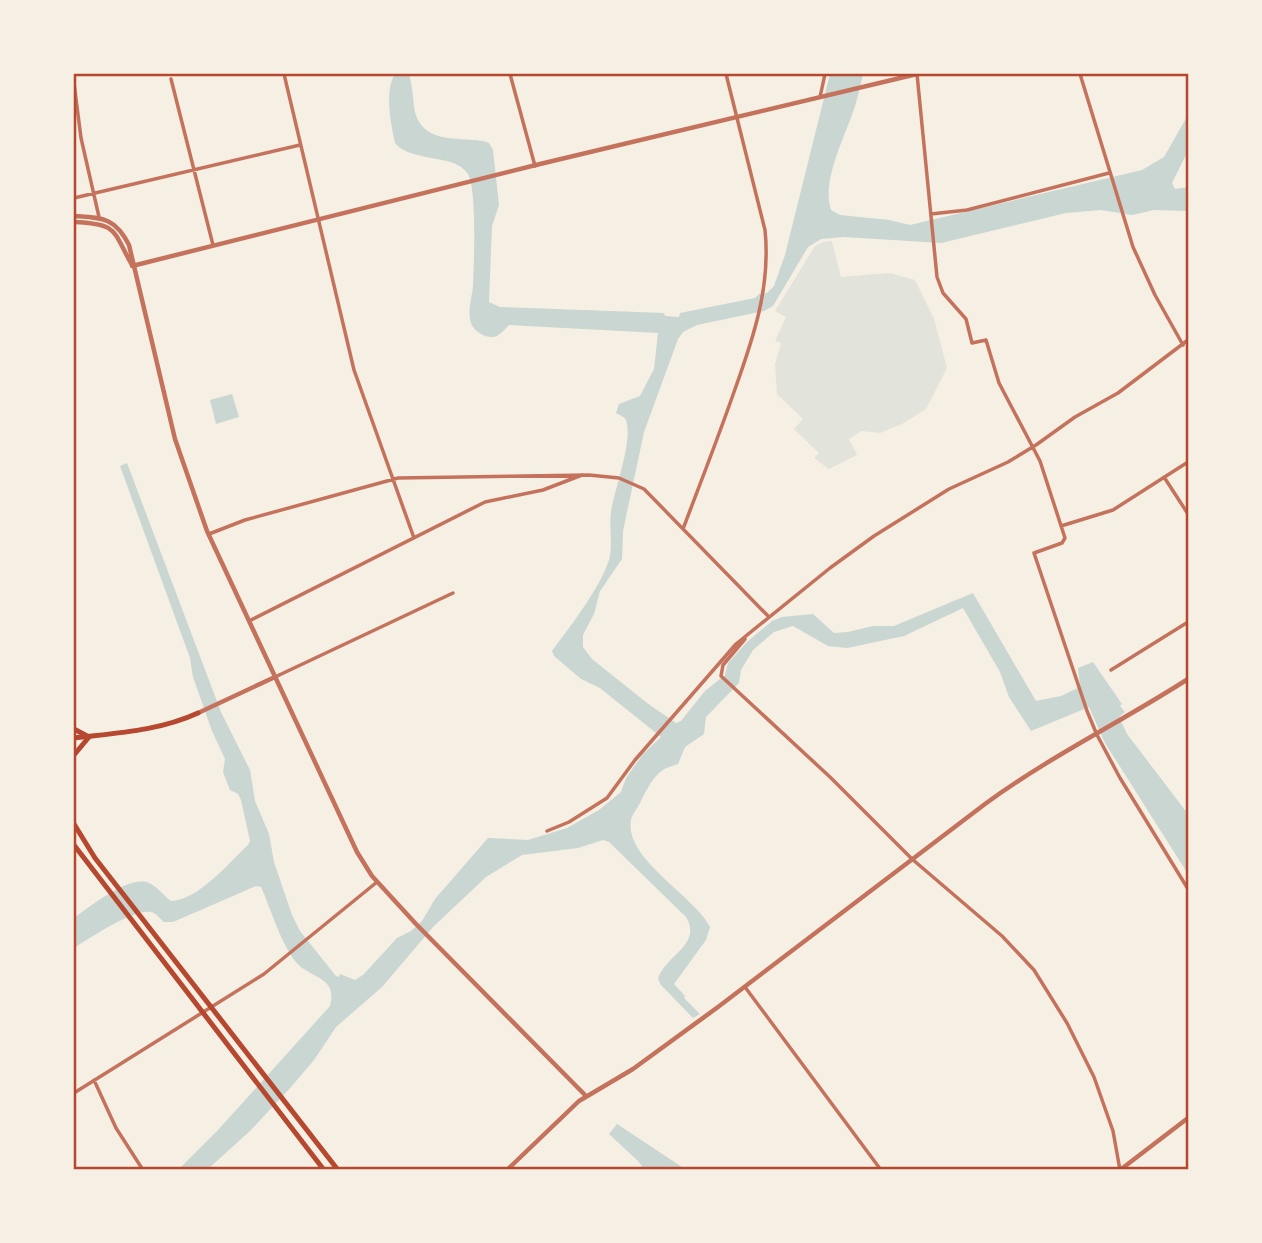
<svg xmlns="http://www.w3.org/2000/svg" width="1262" height="1243" font-family="Montserrat,sans-serif">
<style>
.green{fill:#e2e4dc}
.water{fill:#c9d6d2}
.lines{fill:none;stroke-linecap:round;stroke-linejoin:round}
.minor{stroke:#c5725c;stroke-width:3.5}
.tertiary{stroke:#c5725c;stroke-width:4.5}
.secondary{stroke:#b5482f;stroke-width:5}
.primary{stroke:#b5482f;stroke-width:5}
.neatline{fill:none;stroke:#b5482f;stroke-width:2.5}
</style>
<rect width="100%" height="100%" fill="#f6efe4"/>
<path class="green" d="M832,241L841,277L890,273L915,280L934,319L947,368L926,409L904,423L880,433L861,431L849,439L857,455L829,469L814,458L819,453L794,429L803,419L777,394L775,364L781,343L775,341L786,317L775,311L815,246L823,242Z"/>
<path class="water" d="M395,74H409C412,85 413,96 414,107C420,144 455,137 483,141L489,143L493,150L499,205L492,226L489,302L500,307L664,313L665,316L679,317L680,313L755,298L759,294L767,293L774,286L785,255L830,74H863C861,84 858,96 855,106C846,135 821,180 831,210L840,215L889,220L910,225L1142,170L1164,157L1188,115V151L1172,183L1175,189L1188,187V211L1154,210L1132,215L1101,210L1066,213L941,243L844,237L821,239L808,247L773,306L764,311L697,325L683,332L678,339L644,432L623,531L622,559L600,591L594,614L583,635V647L592,659L647,703L676,723L681,721L705,691L725,675L728,663L747,642L772,621L782,617L813,614L834,633L848,632L873,626H894L973,593L1036,701L1061,696L1080,687L1078,668L1093,662L1122,704L1120,706L1125,712L1119,717L1127,734L1188,814V874L1105,743L1089,707L1031,731L1009,697L1000,672L963,608L904,636L847,648L828,646L793,626L774,632L753,650L741,670L739,683L706,717L704,734L685,747L678,764C673,766 667,767 663,770C653,776 646,791 641,801C638,808 633,812 631,820C624,859 695,896 710,927L706,940L674,984L685,996L684,998L700,1014L693,1018L661,985L658,979C664,956 703,945 686,917L609,842L603,840L578,848L522,855L486,877L433,927L382,987L336,1027L314,1060L291,1087L250,1131L208,1169H179L218,1130L330,1006C338,976 310,979 296,962C281,944 271,909 261,887L256,886L173,922H164C160,919 156,913 151,912C134,908 88,939 74,948V918C89,907 130,874 149,883C157,886 164,896 171,901C197,901 229,863 248,845L250,841L241,800L238,794L230,790L223,772L225,759L212,731L193,677L190,658L120,466L127,463L221,712L250,770L255,801L269,834L274,862L292,915L300,931L336,976L339,977L340,974L355,980L363,975L397,938L411,931L422,921L435,899L488,838L528,840L567,828L599,810L621,792L626,778L643,754L661,737L600,688L581,679L554,656L552,651C570,627 600,588 609,560C613,547 609,526 611,512C614,490 635,437 625,418L616,413L619,404L640,396L654,369L658,333L509,325C506,328 501,334 497,336C488,340 474,332 471,323C467,310 472,298 473,286C474,264 477,189 468,174C455,153 411,163 395,143C391,124 384,91 395,74Z
M232,394L239,417L216,424L210,400Z
M617,1124L685,1169H644L638,1161L609,1134Z"/>
<g class="lines">
<path class="minor" d="M284,74L354,370L414,538
M510,74L535,166
M917,74L937,277L943,293L966,319L972,343L986,340L999,383L1040,461L1065,538L1062,543L1034,553L1087,711L1097,735L1120,778L1188,889
M1080,74L1133,247L1155,295L1183,345
M171,79L213,245
M74,83L81,138L99,217
M820,97L825,74
M74,198L300,145
M931,214L967,210L1109,173
M1164,477L1188,514
M1061,526L1113,510L1188,462
M683,529C700,484 718,438 734,392C753,339 771,287 765,230L726,74
M209,534L245,520L398,478L589,475L619,478L644,489L769,617
M249,621L485,502L543,490L582,475
M745,639L723,665L721,676L830,777L912,859L1002,936L1034,970L1067,1023L1094,1077L1113,1131L1120,1170
M1111,670L1188,622
M275,677L453,593
M547,831L569,822L607,798L635,760L736,644L830,568L874,536L949,489L1008,462L1036,445L1075,417L1118,393L1188,340
M745,987L881,1170
M94,1080L116,1128L143,1170
M74,1093L264,974L377,882"/>
<path class="tertiary" d="M74,216C102,218 115,217 129,245L175,439L207,531L357,852L372,876L416,924L586,1096
M74,222C119,224 112,230 132,265
M132,266L540,164L917,74
M198,713L275,677
M507,1170L579,1101L633,1069L718,1007L985,804C1049,757 1121,722 1188,679
M1120,1170L1188,1118"/>
<path class="secondary" d="M74,738C116,733 159,731 198,713"/>
<path class="primary" d="M74,729L89,737L74,755
M74,824L95,858L338,1170
M74,845L324,1170"/>
</g>
<rect width="1262" height="1243" fill="none" stroke="#f6efe4" stroke-width="150"/>
<rect x="75" y="75" width="1112" height="1093" class="neatline"/>
</svg>
